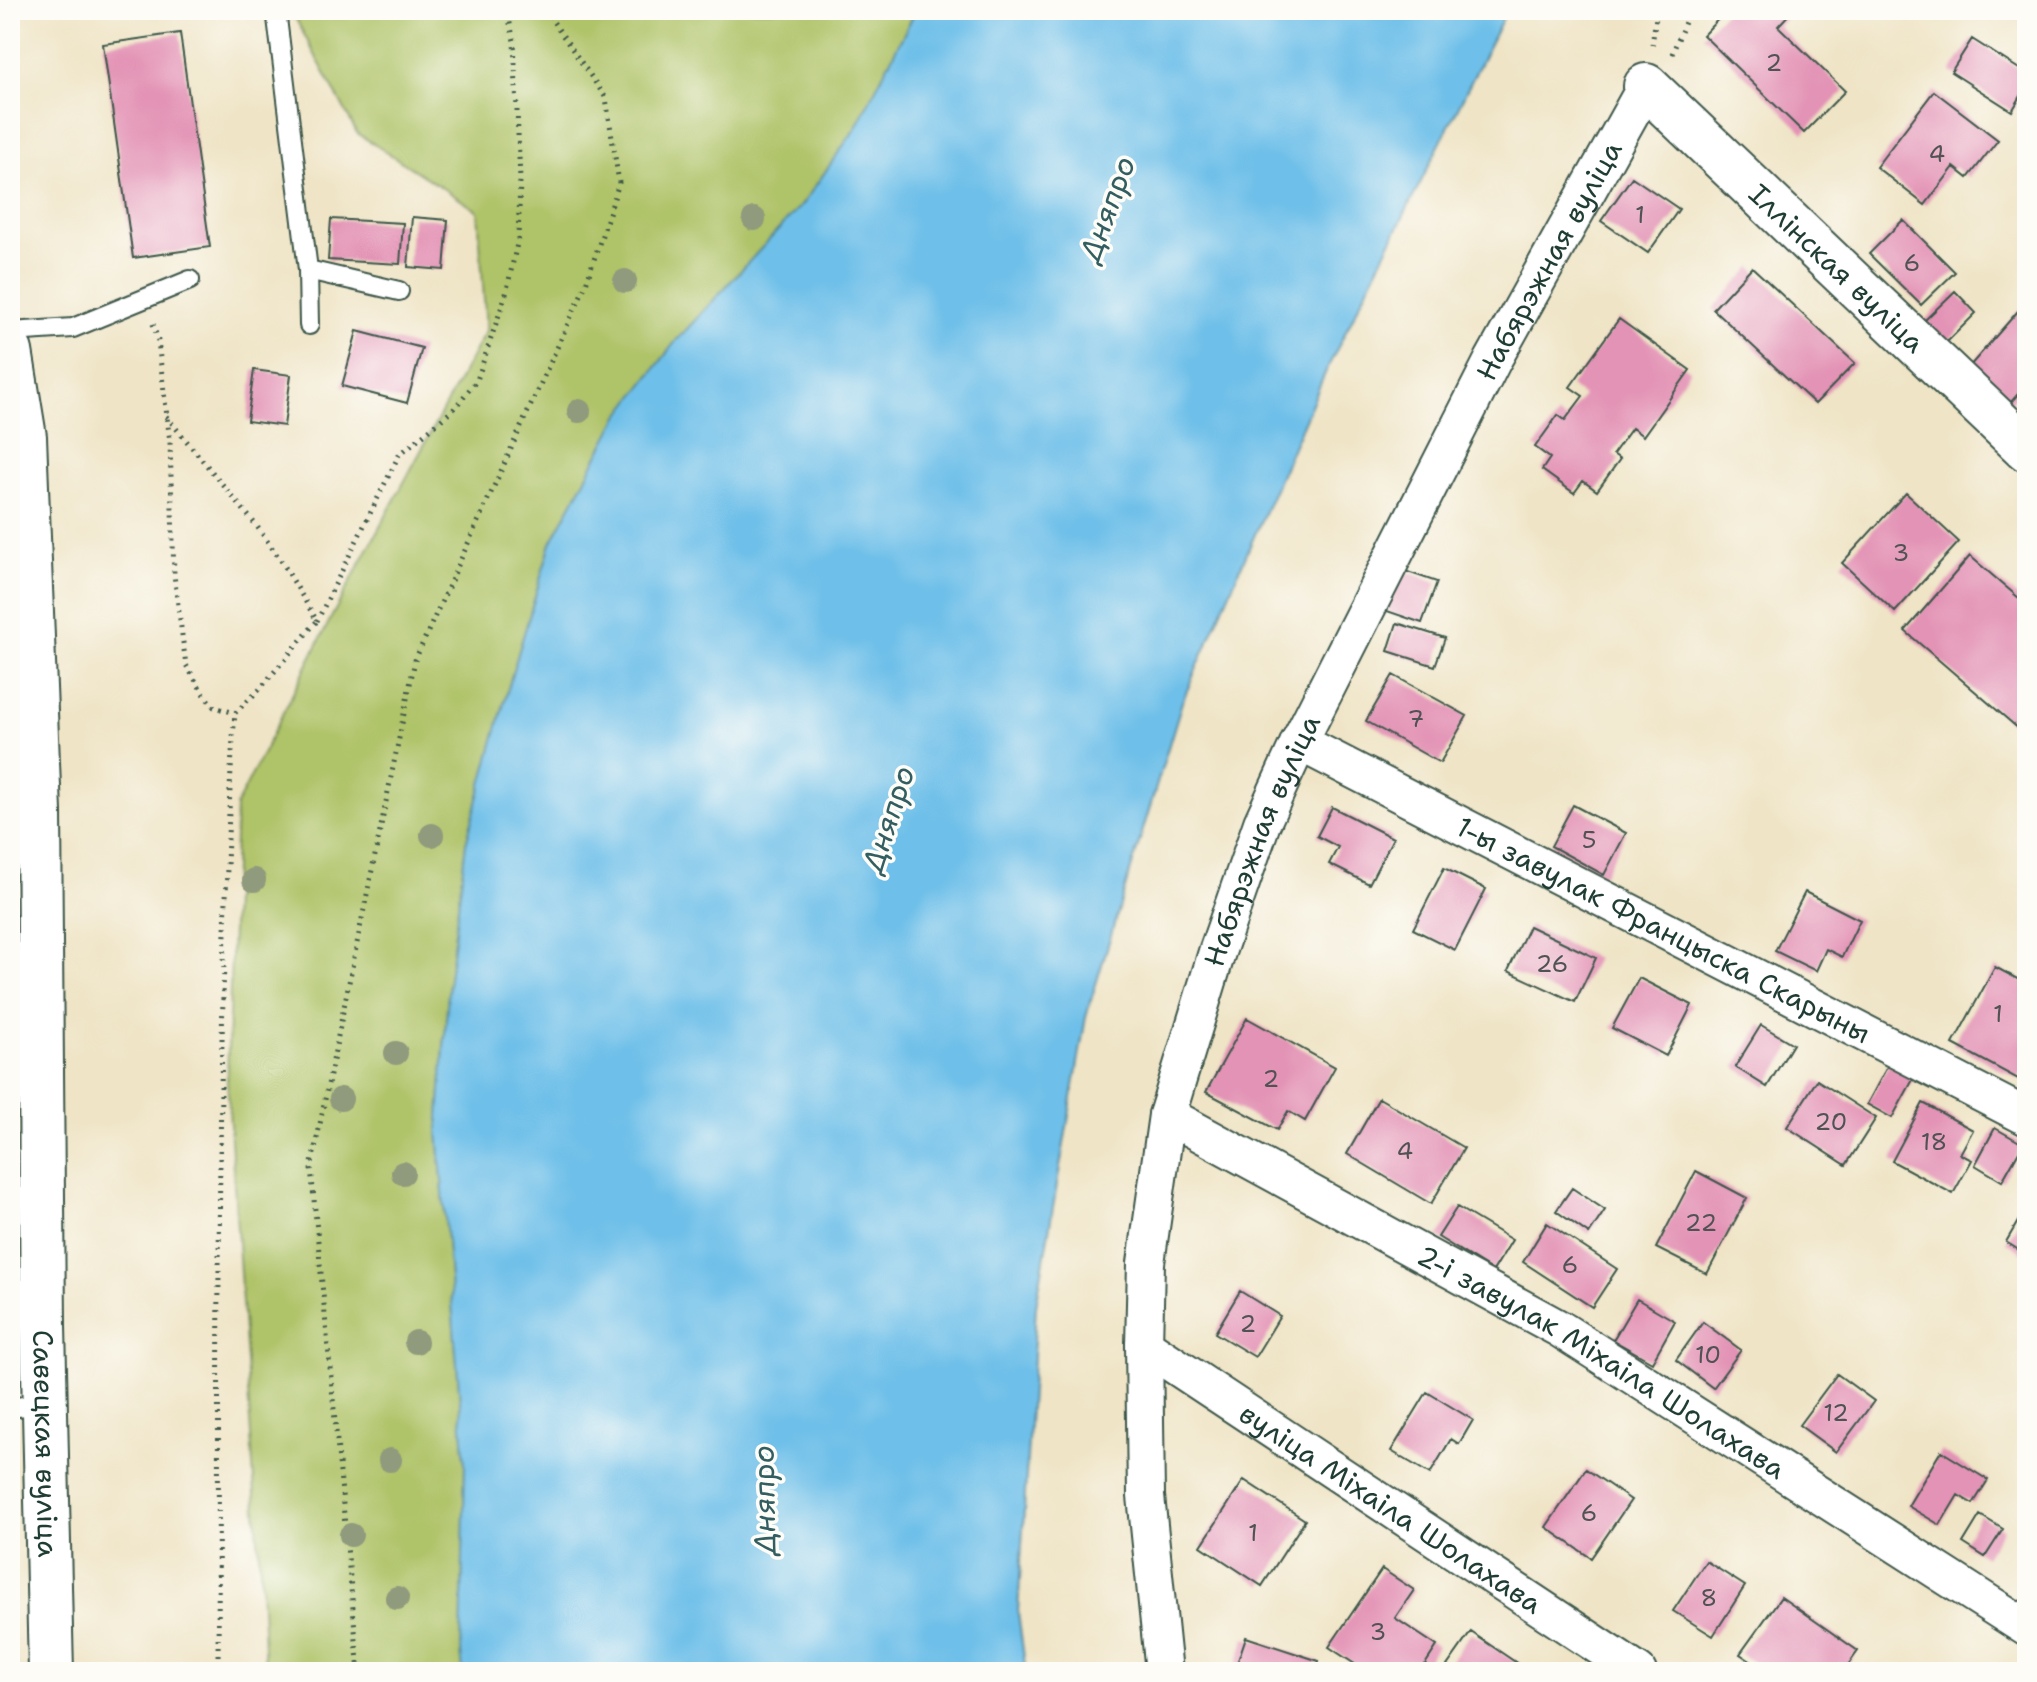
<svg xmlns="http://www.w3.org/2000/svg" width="2037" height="1682" font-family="'Shantell Sans',sans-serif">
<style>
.green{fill:#afc367;stroke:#67804e;stroke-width:2}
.water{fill:#6ebfe9;stroke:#467e8e;stroke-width:2}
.building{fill:#e393b5}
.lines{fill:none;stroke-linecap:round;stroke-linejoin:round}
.lane-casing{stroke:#3e564a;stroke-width:22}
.street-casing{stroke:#3e564a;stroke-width:40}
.secondary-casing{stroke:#3e564a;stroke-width:48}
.primary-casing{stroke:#3e564a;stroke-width:48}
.path{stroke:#3e564a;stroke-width:5;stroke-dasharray:2 6;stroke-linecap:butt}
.lane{stroke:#fff;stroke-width:18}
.street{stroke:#fff;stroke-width:36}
.secondary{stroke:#fff;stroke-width:44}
.primary{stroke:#fff;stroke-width:44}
.tree{fill:#909a7d}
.labels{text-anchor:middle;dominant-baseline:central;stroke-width:7;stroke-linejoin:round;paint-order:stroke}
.number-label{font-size:24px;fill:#505254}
.street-label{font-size:28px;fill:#1f3d34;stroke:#fdfcf7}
.water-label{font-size:30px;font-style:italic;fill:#335e61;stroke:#fdfcf7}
</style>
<rect width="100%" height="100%" fill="#fdfcf7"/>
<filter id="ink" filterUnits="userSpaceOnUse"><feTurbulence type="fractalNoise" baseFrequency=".0125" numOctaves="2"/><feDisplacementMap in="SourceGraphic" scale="16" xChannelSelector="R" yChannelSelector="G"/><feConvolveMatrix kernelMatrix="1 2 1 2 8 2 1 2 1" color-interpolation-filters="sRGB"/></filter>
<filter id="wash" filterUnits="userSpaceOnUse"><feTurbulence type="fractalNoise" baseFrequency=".006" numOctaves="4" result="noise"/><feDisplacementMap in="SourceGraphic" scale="32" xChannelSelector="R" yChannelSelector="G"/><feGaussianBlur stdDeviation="1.8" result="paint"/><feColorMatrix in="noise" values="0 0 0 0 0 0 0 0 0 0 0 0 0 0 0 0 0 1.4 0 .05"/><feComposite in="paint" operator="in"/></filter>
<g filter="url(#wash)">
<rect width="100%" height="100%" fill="#efe4c6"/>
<path class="green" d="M291,10H916L855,129L804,202L676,341L618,418L551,543L512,674L466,843L449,979L438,1131L465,1463L461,1649L463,1672H265L261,1584L227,1080L236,806L332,616L486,330L478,211L357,133Z"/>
<path class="water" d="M916,10H1507L1326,371L1182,702L1086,1017L1036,1306L1018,1613L1026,1672H463L461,1649L465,1463L438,1131L449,979L466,843L512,674L551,543L618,418L676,341L804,202L855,129Z"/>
<g id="blocks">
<path class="building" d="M1727,10H1793L1778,26L1845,91L1804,133L1703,35Z
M180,33L210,247L133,258L103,44Z
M1972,39L2027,74V86L2012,111L1951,72Z
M1934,91L1998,140L1968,178L1954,167L1925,205L1876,167Z
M1632,177L1679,209L1648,253L1601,221Z
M412,217L448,220L444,270L408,267Z
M331,219L403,223L400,264L328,260Z
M1903,220L1955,272L1921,305L1869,254Z
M1752,267L1855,363L1815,404L1713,309Z
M1955,291L1976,313L1946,343L1924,321Z
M2018,311L2027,319V384L2010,403L1969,367Z
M1619,319L1690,370L1643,436L1632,428L1613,454L1620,459L1597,491L1583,481L1574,493L1542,470L1550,458L1535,447L1558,415L1565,420L1583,396L1570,387Z
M357,331L422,348L407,403L342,386Z
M254,370L291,375L284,426L247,421Z
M1906,493L1959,542L1895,612L1842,563Z
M1970,556L2027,605V736L1905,631Z
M1399,569L1437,582L1422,623L1384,610Z
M1397,623L1445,638L1435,666L1388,651Z
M1393,675L1467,716L1440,763L1366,721Z
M1573,805L1626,833L1604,875L1551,846Z
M1332,807L1393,838L1369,884L1329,864L1338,847L1317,836Z
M1444,868L1486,889L1455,950L1413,929Z
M1805,892L1860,920L1842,957L1826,949L1816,971L1775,951Z
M1529,926L1596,958L1575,1002L1508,971Z
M1995,967L2027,984V1063L2018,1079L1953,1044Z
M1639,978L1692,1005L1666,1056L1612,1028Z
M1247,1018L1335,1067L1305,1121L1288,1111L1277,1130L1206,1092Z
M1761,1025L1793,1044L1767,1087L1735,1067Z
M1889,1063L1915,1076L1892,1118L1867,1104Z
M1817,1080L1876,1118L1846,1165L1787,1127Z
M1379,1098L1464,1148L1431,1204L1347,1154Z
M1923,1103L1973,1130L1960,1154L1972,1160L1953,1194L1892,1161Z
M1995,1128L2023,1144L2002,1181L1975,1165Z
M1696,1171L1747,1198L1707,1274L1656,1248Z
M1572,1188L1605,1210L1589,1234L1556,1211Z
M2027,1206V1255L2006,1242Z
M1457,1207L1512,1240L1493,1271L1438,1237Z
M1547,1223L1617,1269L1592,1307L1523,1262Z
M1240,1291L1280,1316L1255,1357L1215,1333Z
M1637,1299L1675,1321L1652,1362L1613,1340Z
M1703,1322L1741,1350L1713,1388L1676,1360Z
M1837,1374L1874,1401L1836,1452L1799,1425Z
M1427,1392L1473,1420L1459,1444L1451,1439L1430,1474L1391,1451Z
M1941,1451L1988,1480L1973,1504L1958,1495L1940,1525L1908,1506Z
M1586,1469L1631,1500L1591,1558L1546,1527Z
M1244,1480L1305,1520L1262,1586L1201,1546Z
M1980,1515L2003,1529L1985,1557L1963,1543Z
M1706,1561L1745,1586L1713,1636L1673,1611Z
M1382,1569L1414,1590L1395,1618L1437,1646L1420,1672H1367L1329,1647Z
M1781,1597L1858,1651L1843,1672H1767L1740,1654Z
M1471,1632L1530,1672H1456L1447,1666Z
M1246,1637L1319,1661L1315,1672H1234Z"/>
</g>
</g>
<g filter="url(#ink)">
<use href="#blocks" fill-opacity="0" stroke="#3e564a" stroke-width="2"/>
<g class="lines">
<defs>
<path id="lane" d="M276,10L308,270L309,325
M308,270L399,291
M10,332L73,328L190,280
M10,1408L45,1403"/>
<g id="street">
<path id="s1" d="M1299,742L2027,1117"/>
<path id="s2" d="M1167,1115L1560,1329L2027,1628"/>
<path id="s3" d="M1144,1345L1638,1672"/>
<path id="s4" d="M1164,1672L1146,1496L1144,1345L1146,1263L1167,1115L1217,952L1262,823L1299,742L1493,360L1646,86"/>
</g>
<g id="secondary">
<path id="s5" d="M1646,86L2027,449"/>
</g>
<g id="primary">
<path id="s6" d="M10,351L24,437L39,812L43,1326L51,1672"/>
</g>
</defs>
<use href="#lane" class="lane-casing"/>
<use href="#street" class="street-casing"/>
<use href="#secondary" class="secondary-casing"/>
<use href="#primary" class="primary-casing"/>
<path class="path" d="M1652,45L1657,10
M1672,54L1690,10
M153,324L158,341L170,442L174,575L186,665L205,696L214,707L235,713L259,690L317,621L282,562L256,525L166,416
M317,621L399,455L453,410L477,380L506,294L518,239L520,180L514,41L507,10
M218,1672C219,1435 217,1199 224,962C227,879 228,796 235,713
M359,1672L311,1168L415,660L586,284L619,183L606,98L545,10"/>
<use href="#lane" class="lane"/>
<use href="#street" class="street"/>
<use href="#secondary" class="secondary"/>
<use href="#primary" class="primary"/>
</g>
<g class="tree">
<circle cx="754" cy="219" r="12"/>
<circle cx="625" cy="281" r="12"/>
<circle cx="579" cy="411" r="12"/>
<circle cx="432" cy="835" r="12"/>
<circle cx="254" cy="880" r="12"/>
<circle cx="396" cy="1053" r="12"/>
<circle cx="341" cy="1099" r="12"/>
<circle cx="403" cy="1173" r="12"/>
<circle cx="416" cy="1342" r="12"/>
<circle cx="390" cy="1460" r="12"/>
<circle cx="351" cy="1535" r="12"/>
<circle cx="397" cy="1598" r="12"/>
</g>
</g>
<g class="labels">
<g class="number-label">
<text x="1774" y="63">2</text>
<text x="1937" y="154">4</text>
<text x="1640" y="215">1</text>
<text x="1912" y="263">6</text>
<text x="1901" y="553">3</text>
<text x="1416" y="719">7</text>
<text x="1589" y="840">5</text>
<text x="1552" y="964">26</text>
<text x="1998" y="1014">1</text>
<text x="1271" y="1079">2</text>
<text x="1831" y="1122">20</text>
<text x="1934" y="1142">18</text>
<text x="1405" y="1151">4</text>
<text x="1701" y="1223">22</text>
<text x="1570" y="1265">6</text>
<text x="1248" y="1324">2</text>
<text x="1708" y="1355">10</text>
<text x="1836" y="1413">12</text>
<text x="1589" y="1513">6</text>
<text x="1253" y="1533">1</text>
<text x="1709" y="1598">8</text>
<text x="1378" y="1632">3</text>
</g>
<g class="street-label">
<text stroke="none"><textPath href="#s4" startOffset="1498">Набярэжная вуліца</textPath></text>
<text stroke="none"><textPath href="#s5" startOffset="264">Іллінская вуліца</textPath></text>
<text stroke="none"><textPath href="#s4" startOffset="850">Набярэжная вуліца</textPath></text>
<text stroke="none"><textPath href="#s1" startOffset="410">1-ы завулак Францыска Скарыны</textPath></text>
<text stroke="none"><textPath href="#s2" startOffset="500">2-і завулак Міхаіла Шолахава</textPath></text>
<text stroke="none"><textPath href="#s6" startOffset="1094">Савецкая вуліца</textPath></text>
<text stroke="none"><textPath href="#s3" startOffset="296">вуліца Міхаіла Шолахава</textPath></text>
</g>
<g class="water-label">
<text transform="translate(1107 209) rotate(-70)">Дняпро</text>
<text transform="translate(888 819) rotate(-72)">Дняпро</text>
<text transform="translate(764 1500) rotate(-91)">Дняпро</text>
</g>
</g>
<rect width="2037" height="1682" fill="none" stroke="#fdfcf7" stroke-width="40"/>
</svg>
